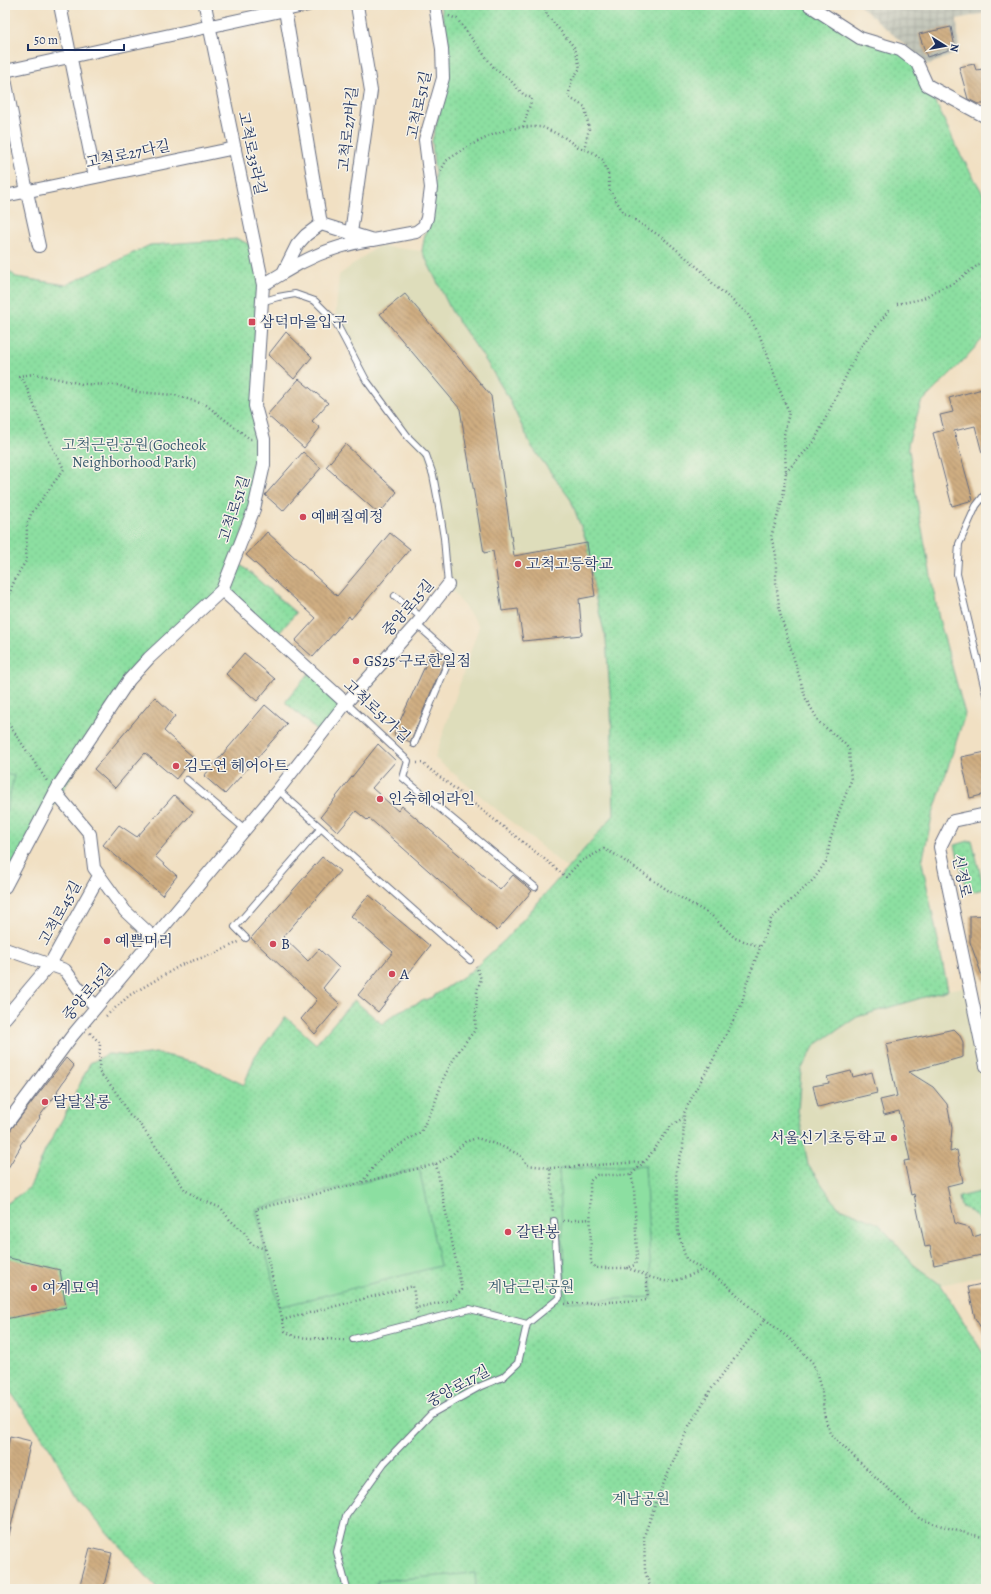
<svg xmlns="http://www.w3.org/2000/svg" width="991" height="1594" font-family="Alegreya,'Noto Serif KR',serif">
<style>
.built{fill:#deddbb}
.industrial{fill:url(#industrial-grid)}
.park{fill:url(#park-dots);stroke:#548780}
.pitch{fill:#8cdfa1;stroke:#548780}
.building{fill:url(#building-back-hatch)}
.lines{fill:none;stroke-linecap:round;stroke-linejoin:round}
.lane-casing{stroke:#666d81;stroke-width:8}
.street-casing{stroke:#666d81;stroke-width:14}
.path{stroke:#666d81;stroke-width:2.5;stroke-dasharray:1 3;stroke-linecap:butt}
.lane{stroke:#fff;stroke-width:6}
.street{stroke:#fff;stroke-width:12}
.poi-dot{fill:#d1495b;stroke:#f7f3e8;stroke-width:1.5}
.labels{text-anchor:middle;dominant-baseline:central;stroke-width:3;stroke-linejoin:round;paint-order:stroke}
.street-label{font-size:15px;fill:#1b2f5e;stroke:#f7f3e8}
.poi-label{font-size:15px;fill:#1b2f5e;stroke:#f7f3e8;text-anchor:start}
.park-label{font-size:15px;fill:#375b6f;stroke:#f7f3e8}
</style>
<defs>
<pattern id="industrial-grid" width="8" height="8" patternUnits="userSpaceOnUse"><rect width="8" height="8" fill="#c3c6b9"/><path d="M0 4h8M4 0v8" fill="none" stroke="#a7aaa1"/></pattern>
<pattern id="park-dots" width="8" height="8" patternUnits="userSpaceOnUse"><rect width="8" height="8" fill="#8cdfa1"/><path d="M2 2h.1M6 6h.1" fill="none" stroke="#78c08d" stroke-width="1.8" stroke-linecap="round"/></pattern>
<pattern id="building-back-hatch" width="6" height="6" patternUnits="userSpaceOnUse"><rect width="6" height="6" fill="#cfad81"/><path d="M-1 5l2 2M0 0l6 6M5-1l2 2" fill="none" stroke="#a78d6d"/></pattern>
</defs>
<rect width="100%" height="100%" fill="#f7f3e8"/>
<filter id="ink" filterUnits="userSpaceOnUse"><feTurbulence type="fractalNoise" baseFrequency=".025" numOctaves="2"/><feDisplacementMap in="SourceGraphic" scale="8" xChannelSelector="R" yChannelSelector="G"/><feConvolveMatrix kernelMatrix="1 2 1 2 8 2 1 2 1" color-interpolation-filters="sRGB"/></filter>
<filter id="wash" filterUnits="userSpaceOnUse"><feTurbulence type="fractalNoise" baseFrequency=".012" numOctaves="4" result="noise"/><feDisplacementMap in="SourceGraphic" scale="16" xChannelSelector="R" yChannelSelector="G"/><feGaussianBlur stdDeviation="0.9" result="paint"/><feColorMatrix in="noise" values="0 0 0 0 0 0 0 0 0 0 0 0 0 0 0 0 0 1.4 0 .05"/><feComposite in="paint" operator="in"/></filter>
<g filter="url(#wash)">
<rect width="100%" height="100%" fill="#f1e0c3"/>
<path class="built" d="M378,246L422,251L452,312L507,395L532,447L571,500L587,543L595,596L606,639L611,706L614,815L568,869L435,758L479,626L448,585L444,538L426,455L366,380L335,321L339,275Z
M969,986L986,1066V1275L941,1285L914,1265L879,1224L838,1207L808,1165L797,1111L801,1070L814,1045L857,1017L948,990Z"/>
<path class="industrial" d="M859,5H986V13L957,19L959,52L928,65Z"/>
<path class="park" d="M440,5H809L917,63L958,150L986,199V335L961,363L921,403L908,444L919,513L939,619L965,714L932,817L922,862L948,990L857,1017L815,1045L801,1070L798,1111L808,1165L838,1207L879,1224L914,1265L941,1285L986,1358V1589H328L327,1586L317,1589H158L78,1500L52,1451L5,1384V1205L30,1187L45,1151L68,1109L90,1063L108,1054L132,1056L156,1053L197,1062L244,1085L255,1056L286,1017L316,1044L354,1000L382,1024L399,1011L432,997L469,973L506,939L614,815L611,706L606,639L595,596L587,543L571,500L532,447L507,395L484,358L452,312L422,251L435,177L432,141L447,81L448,40Z
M238,239L255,247L263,285L255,406L264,465L234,559L296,613L275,638L222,590L129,680L5,887V267L16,277L66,285L150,245Z
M311,671L346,703L321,734L285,702Z
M972,840L984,889L967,893L955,845Z
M983,1191L986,1192V1224L980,1225C977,1215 971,1210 961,1207L959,1197Z"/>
<path class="pitch" d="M5,774L14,776L5,817Z
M645,1165L652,1297L566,1302L559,1169Z
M419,1168L440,1266L279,1307L256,1209Z
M475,1573L476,1589H378L377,1581Z"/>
<g id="blocks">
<path class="building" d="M951,27L955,48L927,57L919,34Z
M974,64L976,70L983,69L986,73V104H978L968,99L959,67Z
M405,294L491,396L514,556L587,543L595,596L579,599L582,635L523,641L518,609L502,611L493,551L484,553L460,409L380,314Z
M286,332L312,357L294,379L268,355Z
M299,379L328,403L312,421L320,428L304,448L267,415Z
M986,388V452L982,453L975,426L954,431L973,500L952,506L933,433L944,430L940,415L953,412L949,398Z
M345,444L397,492L379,514L326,467Z
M303,452L321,468L283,511L265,495Z
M267,532L337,596L390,533L410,549L351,619L349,616L313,657L295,641L316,618L246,555Z
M244,653L275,679L257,701L226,674Z
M431,653L445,659L410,742L394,734Z
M155,697L175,716L164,731L193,757L176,779L145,753L115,788L94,769Z
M265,705L287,724L225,794L204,776Z
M378,744L396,761L372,788L398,811L402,806L500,890L513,875L532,891L497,931L369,818L367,820L356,811L338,832L321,816Z
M986,752V794L970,798L961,757Z
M174,795L193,812L155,856L177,876L162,895L103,845L119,825L137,837Z
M322,857L340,871L283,937L308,961L319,949L339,968L323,988L340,1004L315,1034L301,1019L317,1000L251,938Z
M369,895L430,946L378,1012L358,995L393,952L351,916Z
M986,915V984H985L970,942V916Z
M954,1029L959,1034L963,1042V1057L909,1072L933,1087L947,1104L952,1128L950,1152L957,1150L963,1182L947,1186L955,1223L966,1226L971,1230L973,1237L986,1233V1254L934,1265L930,1246L925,1247L914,1194L911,1195L904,1161L910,1160L899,1111L884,1115L880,1100L897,1096L886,1044Z
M66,1058L74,1066L57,1091L58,1092L39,1117L40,1118L20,1145L21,1146L5,1173V1137Z
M851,1071L853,1077L872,1072L877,1093L818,1107L813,1086L829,1083L827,1077Z
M5,1257L60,1270L66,1307L5,1319Z
M986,1283V1336L975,1318L968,1287Z
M10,1436L31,1441L9,1535H5V1459Z
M90,1548L112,1553L103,1589H79Z"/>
</g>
</g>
<g filter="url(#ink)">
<use href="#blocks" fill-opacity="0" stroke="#666d81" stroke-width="1"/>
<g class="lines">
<defs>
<path id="lane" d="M261,302L278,297L295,294L315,301L335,321L366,380L409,438L426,455L433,475L438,501L444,538L448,585
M986,493L976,506L959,544L957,574L986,694
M395,596L422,618
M346,703L408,761L403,778L535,887
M414,744L451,655L416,624
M187,780L245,829
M278,790L470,960
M246,938L235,927L321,828
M353,1339L470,1309L527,1324
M347,1589L337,1552L346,1516L384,1463L431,1414L481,1386L503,1377L518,1363L527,1324L559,1298L554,1221"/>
<path id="street" d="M60,5L95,177
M809,5L860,38L900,50L917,63L927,85L986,117
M285,10L321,224
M5,71L308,5
M5,79L27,192L39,246
M5,196L235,148
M351,233L371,91L357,5
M283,273C310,256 338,245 370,240
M263,285L283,273L297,245L306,235L321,224L373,240L416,232L424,226L427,218L431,188L425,140L443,78L442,49L435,5
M222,590L346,703
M55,792L90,834L94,868L125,911L154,938
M986,814L953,821L940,847L986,1066
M5,887L59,785L129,680L149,658L222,590L254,509L264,465V439L255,406L263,285L205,5
M5,949L65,970L82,993L96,1006
M5,1018L49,966L99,876
M5,1126L72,1036L278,790L346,703L422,618L448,585"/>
</defs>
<use href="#lane" class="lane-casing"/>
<use href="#street" class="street-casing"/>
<path class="path" d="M544,5L547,15L575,48L580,68L572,80L568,97L585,107L589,129L584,149
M449,16L457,19L495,69L510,80L524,95L532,98L523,127
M441,171L446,161L465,148L494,134L509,129L523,127H542L564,137L576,146L594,153L603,160L608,174L610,191L624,213L663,238L703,272L714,285L747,313L759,334L768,356L780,391L789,412L784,435L786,472L783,498L771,537L776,554V582L780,613L806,699L819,722L845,744L849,750L851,781L840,809L830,841L827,860L814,879L771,919L747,982L742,1003L712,1062L696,1089L684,1113L683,1148L676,1170L678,1232L686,1259L725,1283L756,1313L765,1319L712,1388L689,1426L659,1494L644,1536L645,1571L651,1589
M897,304L922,299L937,290L954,283L978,265L986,264
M18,376L35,374L82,384L118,385L137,392L175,395L206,405L250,439H253
M786,472L814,442L859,349L890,309
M5,610L12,586L19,572L26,561L27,525L31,514L64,469L48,439L24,381L18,376
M5,721L8,723L47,781
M417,763H422L547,861L566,877L580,862L604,849L616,855L669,891L711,915L735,938L761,947
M106,1016L130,995L183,964L216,953L239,942
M90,1033L100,1043L99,1072L109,1083L121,1099L129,1115L138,1122L160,1152L185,1190L197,1198L221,1208L230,1220L244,1232L251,1244L265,1249
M550,1168L643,1162
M631,1175L634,1187L637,1257L635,1265L626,1268H596L591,1263L590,1181L597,1175H631L647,1159L671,1126L683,1118
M362,1182L382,1156L421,1132L434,1105L444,1077L457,1053L475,1030L477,991L481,979L476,966
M563,1221L590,1219
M627,1268C639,1272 660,1283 672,1281C683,1279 693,1274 702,1270
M565,1304L648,1300L646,1275
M418,1313L416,1308L451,1300L462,1290L436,1164
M765,1319L792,1341L813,1363L822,1392L824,1414L830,1434L920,1519L958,1531L986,1538
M282,1320L413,1286L416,1308
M344,1340L295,1337L285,1331L256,1209L436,1164L452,1155L465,1142L477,1138L501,1146L520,1155L528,1165L550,1168L553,1213"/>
<use href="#lane" class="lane"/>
<use href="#street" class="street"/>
</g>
</g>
<g class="poi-dot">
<rect x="248" y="318" width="8" height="8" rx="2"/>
<circle cx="303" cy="517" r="4"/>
<circle cx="518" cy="564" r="4"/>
<circle cx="356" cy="661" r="4"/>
<circle cx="176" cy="766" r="4"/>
<circle cx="380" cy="799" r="4"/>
<circle cx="107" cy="941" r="4"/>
<circle cx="273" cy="944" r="4"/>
<circle cx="392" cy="974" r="4"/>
<circle cx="45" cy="1102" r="4"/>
<circle cx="894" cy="1138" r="4"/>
<circle cx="508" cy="1232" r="4"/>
<circle cx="34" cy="1288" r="4"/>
</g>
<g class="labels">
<g class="street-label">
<text transform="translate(419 105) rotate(-78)">고척로51길</text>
<text transform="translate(348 129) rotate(-84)">고척로27바길</text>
<text transform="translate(252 153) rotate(78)">고척로33라길</text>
<text transform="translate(128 154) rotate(-12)">고척로27다길</text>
<text transform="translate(234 509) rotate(-72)">고척로51길</text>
<text transform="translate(408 608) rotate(-49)">중앙로15길</text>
<text transform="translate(377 711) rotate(43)">고척로51가길</text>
<text transform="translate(962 876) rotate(78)">신정로</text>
<text transform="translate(60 913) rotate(-61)">고척로45길</text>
<text transform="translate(88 992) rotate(-50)">중앙로15길</text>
<text transform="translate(458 1386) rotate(-29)">중앙로17길</text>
</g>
<g class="poi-label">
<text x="260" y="322">삼덕마을입구</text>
<text x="311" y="517">예뻐질예정</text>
<text x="526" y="564">고척고등학교</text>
<text x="364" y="661">GS25 구로한일점</text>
<text x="184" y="766">김도연 헤어아트</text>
<text x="388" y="799">인숙헤어라인</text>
<text x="115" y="941">예쁜머리</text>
<text x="281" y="944">B</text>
<text x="400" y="974">A</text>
<text x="53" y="1102">달달살롱</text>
<text x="886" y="1138" text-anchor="end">서울신기초등학교</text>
<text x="516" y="1232">갈탄봉</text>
<text x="42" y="1288">여계묘역</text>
</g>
<g class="park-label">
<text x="134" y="445">고척근린공원(Gocheok<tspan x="134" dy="17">Neighborhood Park)</tspan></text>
<text x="531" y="1287">계남근린공원</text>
<text x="641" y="1499">계남공원</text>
</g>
</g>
<rect width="991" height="1594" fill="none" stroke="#f7f3e8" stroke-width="20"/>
<g transform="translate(945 46) rotate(101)" stroke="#f7f3e8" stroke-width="3" paint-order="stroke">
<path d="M0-3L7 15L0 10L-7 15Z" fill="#1b2f5e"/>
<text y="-6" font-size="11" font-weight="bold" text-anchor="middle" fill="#1b2f5e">N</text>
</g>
<path d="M28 44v6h96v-6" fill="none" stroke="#1b2f5e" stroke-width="2"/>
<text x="34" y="44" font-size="12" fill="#1b2f5e" stroke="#f7f3e8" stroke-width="3" paint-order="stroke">50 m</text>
</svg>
